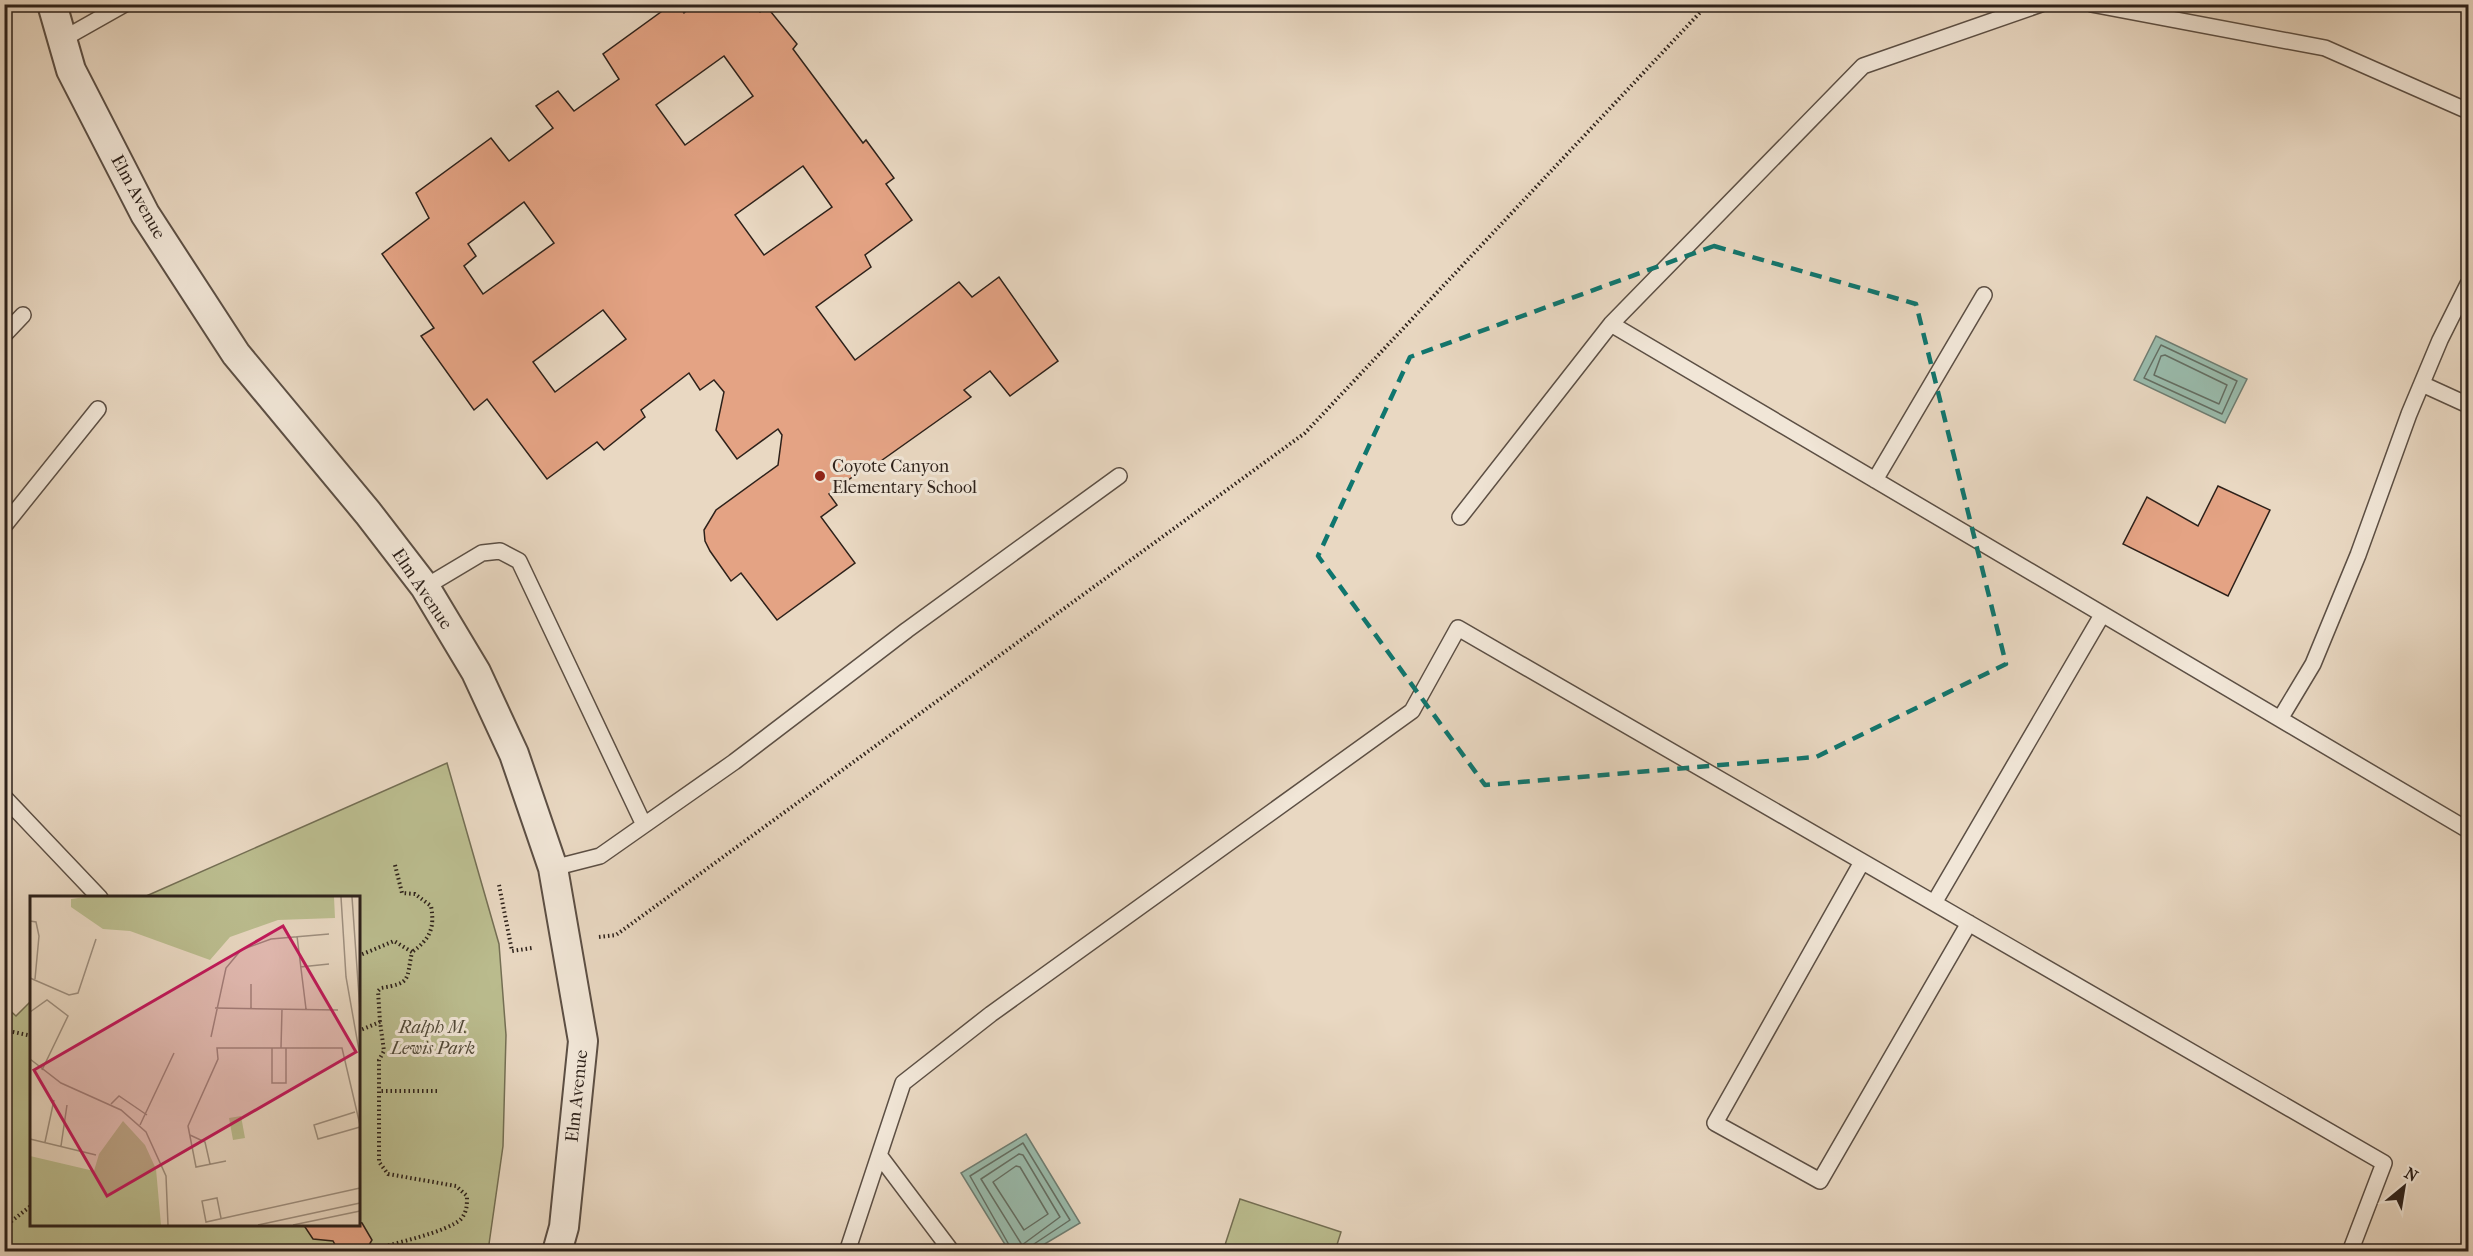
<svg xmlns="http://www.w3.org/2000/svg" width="2473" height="1256" font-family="'IM FELL French Canon',serif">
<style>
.green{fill:#bbbd8f;stroke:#746f54;stroke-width:1.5}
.water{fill:#99bbac;stroke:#6e7d72;stroke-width:1.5}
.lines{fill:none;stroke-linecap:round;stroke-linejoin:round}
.shore{stroke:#636e63;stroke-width:1.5}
.building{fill:#e4a384;stroke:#2d211a;stroke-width:1.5;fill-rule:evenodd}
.service-casing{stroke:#5c4f44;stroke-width:18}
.minor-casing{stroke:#5c4f44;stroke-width:32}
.path{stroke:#2d211a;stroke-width:4;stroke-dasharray:1.5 3;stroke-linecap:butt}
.service{stroke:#f1e6d7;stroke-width:15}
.minor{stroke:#f1e6d7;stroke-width:28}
.marked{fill:none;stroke:#0f766e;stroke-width:4.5;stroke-dasharray:12 8;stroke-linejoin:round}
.poi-dot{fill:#8f2418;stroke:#f1e6d7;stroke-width:2}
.labels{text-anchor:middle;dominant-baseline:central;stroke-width:6;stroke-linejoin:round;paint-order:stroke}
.street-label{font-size:18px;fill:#2d211a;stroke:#f1e6d7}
.poi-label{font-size:18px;fill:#2d211a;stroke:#f1e6d7;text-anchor:start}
.park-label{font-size:18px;font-style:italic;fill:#504837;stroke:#f1e6d7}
.inset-road{fill:none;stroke:#9e8f7f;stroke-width:1.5}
.view{fill:#c2185b;fill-opacity:0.15;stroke:#c2185b;stroke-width:3}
.inset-edge{fill:none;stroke:#2d211a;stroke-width:3}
</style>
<rect width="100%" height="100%" fill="#e9d8c2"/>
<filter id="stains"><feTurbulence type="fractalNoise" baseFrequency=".00333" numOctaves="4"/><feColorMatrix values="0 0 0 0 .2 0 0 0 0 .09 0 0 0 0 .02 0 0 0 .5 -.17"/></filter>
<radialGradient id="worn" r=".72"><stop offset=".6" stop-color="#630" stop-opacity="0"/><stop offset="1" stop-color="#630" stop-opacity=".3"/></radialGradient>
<path class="green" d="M447,763L499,944L506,1035L503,1146L488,1251H5L4,1005L16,1016L31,1001L32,1224H358V898L144,897Z
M1240,1199L1341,1232L1335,1251H1223Z"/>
<path class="water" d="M2156,336L2247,379L2225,423L2134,380Z
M1026,1134L1080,1223L1033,1251H1009L961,1173Z"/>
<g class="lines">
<path class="shore" d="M2161,345L2237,381L2222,414L2144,378Z
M2165,355L2227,385L2219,404L2154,375L2161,356Z
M1019,1154L1023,1155L1060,1217L1022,1245L981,1179Z
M1016,1166L1020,1167L1048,1214L1024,1230L993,1182Z
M1013,1252L970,1176L1023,1143L1070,1220L1034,1244L1031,1252"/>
</g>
<path class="building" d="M672,4H678L684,13L695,4H754L760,12L767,7L797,44L793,49L863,143L866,140L894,178L886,184L912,220L865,255L871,267L816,307L855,360L959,282L972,297L999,277L1058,361L1010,396L990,371L964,390L971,397L878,463L876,460L829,494L837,505L821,517L855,563L777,620L741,573L731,581L710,551L705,541L704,530L716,510L778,465L782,435L778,429L737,459L716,430L724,392L714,380L700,390L689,373L641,410L645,417L604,450L597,442L547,479L487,399L474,410L421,336L434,328L382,254L429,218L416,193L491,138L509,161L553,128L536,106L558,91L574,111L619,79L603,54ZM724,56L753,96L685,145L656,105ZM803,166L832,207L764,255L735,215ZM524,202L554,243L483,294L464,266L476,256L468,244ZM603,310L626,339L555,392L533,362Z
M2218,486L2270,510L2228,596L2123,544L2147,497L2198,526Z
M358,1222L362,1223L372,1240L365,1252H339L333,1241L313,1239L303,1224Z"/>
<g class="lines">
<defs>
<path id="service" d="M2091,4L2325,48L2468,111
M63,39L125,4
M1611,324L2468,830
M4,335L23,315
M2422,384L2468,405
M1875,480L1984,295
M1460,517L1611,324L1863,66L2041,4
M4,526L98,409
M425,587L482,553L500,551L519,561L644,825
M2280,719L2313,664L2358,555L2409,414L2440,340L2468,284
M4,797L100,898
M1862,862L1715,1123L1820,1181L1969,923
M553,868L600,856L734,762L907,630L1119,476
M1934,903L2102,615
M879,1155L952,1252
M847,1252L903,1083L991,1014L1412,711L1458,628L2384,1163L2350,1252"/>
<path id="minor" d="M52,4L71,70L145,214L236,354L368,513L425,587L476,672L514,754L553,868L583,1041L564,1227L557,1252"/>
</defs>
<use href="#service" class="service-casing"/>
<use href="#minor" class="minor-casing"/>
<path class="path" d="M395,865L402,893L415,894L431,906C435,928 430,939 412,952
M499,885L512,951L532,948
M599,937L616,935L1305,433L1708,4
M358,956L394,941L412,952C406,980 412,983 381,988L378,991L380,1022
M4,1030L32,1036
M358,1031L380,1022L384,1051L379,1060V1091
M4,1227L32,1205
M371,1250C391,1244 448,1232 461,1219C467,1212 467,1205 467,1196L456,1186L388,1174L379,1162V1091H438"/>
<use href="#service" class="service"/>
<use href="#minor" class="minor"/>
</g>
<path class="marked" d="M1714,246L1916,304L2006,664L1816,757L1485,785L1318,556L1410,357Z"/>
<circle class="poi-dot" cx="820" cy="476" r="6"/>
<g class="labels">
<g class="street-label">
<text transform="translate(138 197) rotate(61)">Elm Avenue</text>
<text transform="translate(422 589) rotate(56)">Elm Avenue</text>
<text transform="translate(577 1096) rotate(-84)">Elm Avenue</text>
</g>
<g class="poi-label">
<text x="832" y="466">Coyote Canyon<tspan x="832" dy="21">Elementary School</tspan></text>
</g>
<g class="park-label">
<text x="433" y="1027">Ralph M.<tspan x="433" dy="21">Lewis Park</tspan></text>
</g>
</g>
<g transform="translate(30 896)">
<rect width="330" height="330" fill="#e9d8c2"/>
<path d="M55,1H304L305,22L248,24L200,41L180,64L100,35L73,33L41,11V3ZM211,220L215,242L203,244L199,222ZM93,225L115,249L126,273L131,329H0V260L64,275L69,258Z" fill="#bbbd8f"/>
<path class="inset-road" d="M311,1L316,81L330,160M322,1L330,115M0,25L6,26L9,40L5,83M267,40L276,113M270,71L299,68M0,82L39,99L48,97L66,43M185,112L308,114M221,113V88M0,116L17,104L38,120L12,174M181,141L196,72L211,54L241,43L299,38M242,152V187H256V152M251,152L252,113M0,163L31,187L91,214L116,236L136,280L138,329M81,208L89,200L117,219M325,216L284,229L288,243L330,231M110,229L144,157M160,239L175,246L180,268M0,243L66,259M15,246L24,204M31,250L37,209M196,265L166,271L158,230L188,163L187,152H312L330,229M191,322L187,302L172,305L176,326L330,292M228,329L330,307M263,329L330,315"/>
<path class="view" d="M253,30L326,156L77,300L4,174Z"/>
<rect width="330" height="330" class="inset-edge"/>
</g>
<rect width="2473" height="1256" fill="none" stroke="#e9d8c2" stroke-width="24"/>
<rect x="6" y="6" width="2461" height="1244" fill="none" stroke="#2d211a" stroke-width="3"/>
<rect x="12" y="12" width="2449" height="1232" fill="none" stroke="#2d211a" stroke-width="1.5"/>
<g transform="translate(2404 1187) rotate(30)" stroke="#f1e6d7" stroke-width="4.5" paint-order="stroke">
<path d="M0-4.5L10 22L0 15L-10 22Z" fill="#2d211a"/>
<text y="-9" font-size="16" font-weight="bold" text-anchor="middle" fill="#2d211a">N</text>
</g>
<rect width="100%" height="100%" filter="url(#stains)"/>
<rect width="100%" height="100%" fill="url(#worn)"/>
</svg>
